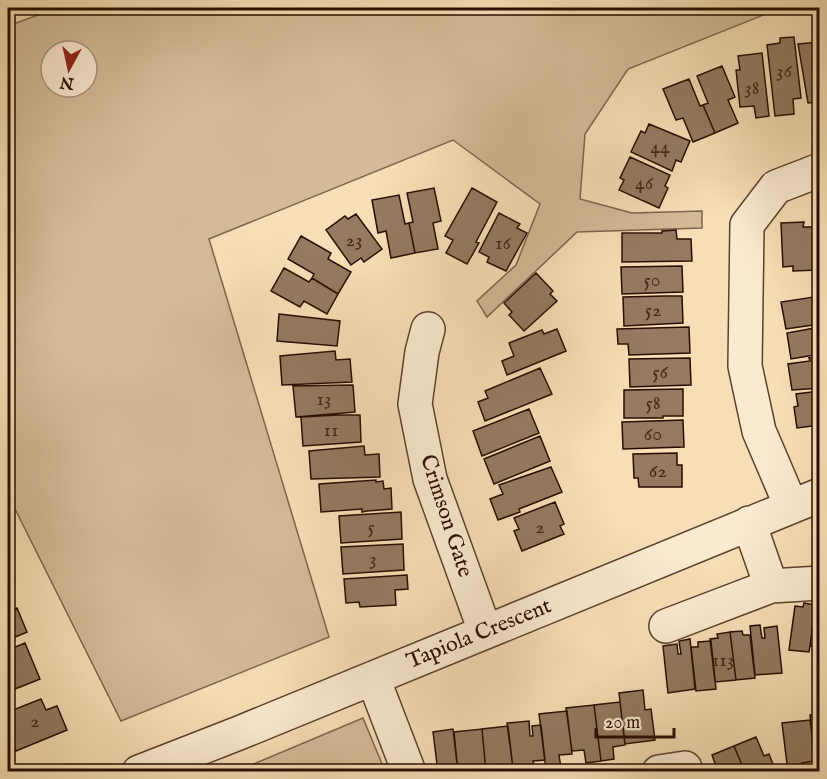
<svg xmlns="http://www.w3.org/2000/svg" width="827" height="779" font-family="'IM FELL English',serif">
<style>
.green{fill:#d4bb97;stroke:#7e644c;stroke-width:1.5;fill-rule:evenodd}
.building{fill:#947a60;stroke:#270e02;stroke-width:1.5}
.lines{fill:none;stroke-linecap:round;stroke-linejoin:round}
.minor-casing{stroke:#5b422f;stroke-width:36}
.minor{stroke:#faead0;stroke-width:33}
.labels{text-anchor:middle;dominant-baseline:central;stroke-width:4.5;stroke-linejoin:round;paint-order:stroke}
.number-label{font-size:20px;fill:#42291a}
.street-label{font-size:22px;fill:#270e02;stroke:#faead0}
</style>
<rect width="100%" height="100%" fill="#f8deb6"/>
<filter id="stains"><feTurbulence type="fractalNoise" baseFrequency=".00333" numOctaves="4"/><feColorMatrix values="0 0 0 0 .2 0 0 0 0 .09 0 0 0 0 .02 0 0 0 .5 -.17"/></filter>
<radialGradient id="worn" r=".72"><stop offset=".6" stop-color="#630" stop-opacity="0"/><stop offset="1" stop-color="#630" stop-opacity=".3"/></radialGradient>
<path class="green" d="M57,8H781L628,69L585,134L580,199L632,213L702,211V228L577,232L487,317L477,301L516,265L540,204L453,140L209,239L329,637L121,721L8,495V26ZM51,51H87V87H51Z
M363,718L385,771H237Z"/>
<path class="building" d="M794,37L801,98L793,99L794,114L775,116L767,45L780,43V38Z
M820,42V102L808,103L798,44Z
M762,53L769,116L756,118L754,106L740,107L736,70H740L738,56Z
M722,66L735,97L728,100L738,123L715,133L703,105L708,103L697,76Z
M689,79L700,106L703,105L715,133L693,142L683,118L676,120L663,89Z
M649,124L690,141L681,162L676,160L672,171L631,152L641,131L645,133Z
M630,157L670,175L665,186L668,188L659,208L619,190L624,180L620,178Z
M434,188L441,221L433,223L438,249L415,253L409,223L413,222L407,193Z
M472,188L497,202L476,242L479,243L467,264L446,253L453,240L445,236Z
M399,195L405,224L409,223L415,253L391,258L386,231L378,233L372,200Z
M499,213L520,224L517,228L527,233L506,271L487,262L489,257L479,252Z
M356,214L382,249L364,262L361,258L351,265L326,230L345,216L348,219Z
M804,222L803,227H816L817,270L793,271V266L783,267L781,223Z
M676,230L677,239H691L692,261L622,262V233H662V231Z
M301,236L331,253L328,259L351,272L338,294L312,278L314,274L288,259Z
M682,266L683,292L622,294L621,267Z
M284,268L309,282L312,278L338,294L327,314L304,301L300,307L271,291Z
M536,273L553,291L550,294L557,301L524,331L509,315L512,312L504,303Z
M663,296H682L683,323L624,326L623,297Z
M820,296V324L786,329L781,302Z
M279,314L340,321L337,346L277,341Z
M689,327L690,353L629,355L628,344H618L617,329Z
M820,327V354L791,359L787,333Z
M557,329L566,351L507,375L502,361L514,356L509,343L542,330L544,334Z
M335,351L336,360L350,359L352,382L282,385L280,356Z
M820,357V388L792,390L788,364L810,361L809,358Z
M690,358L691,385L630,387L629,359Z
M540,368L552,394L485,421L478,402L488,398L485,391Z
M353,385L355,412L296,417L293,386Z
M683,389V416H663V418H624V390Z
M820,391V425L797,428L794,407L798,406L796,394Z
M529,409L539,433L482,456L473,431Z
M338,415H360L361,442L303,446L301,417Z
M683,420L684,447L623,449L622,422Z
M540,436L550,461L494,484L484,459Z
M364,446L365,455L379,454L380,477L311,479L309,451Z
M677,453V465H682V487H639L638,478H634L633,454Z
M551,467L562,492L519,509L520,512L498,520L490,499L503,494L499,485Z
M376,480V482L383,481L384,489L391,488L392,509L367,511L362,512V509L321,512L319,484Z
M555,502L564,524L560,526L564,534L522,551L514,531L519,529L514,518Z
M401,512L402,539L341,543L339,516Z
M403,544L404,570L343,574L341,547Z
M407,575L408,589L395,590L396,605L360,607L359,602L346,603L344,579Z
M816,602L820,603V648L810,646Z
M804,603L816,605L809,652L789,650L795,606L803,607Z
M17,608L27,632L8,640V612Z
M760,625L762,638H765L764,628L777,626L782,673L755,675L750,626Z
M742,631L743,635H750L755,678L736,680L730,632Z
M730,632L736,680L715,682L710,639L718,638L717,634Z
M690,639L695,689L668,693L663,646L677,644L678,654H681L679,641Z
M711,641L716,689L696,691L691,647H698V642Z
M25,643L40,679L10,691L14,701L8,703V650Z
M643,690L645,710L651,709L655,740L625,744L619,693Z
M41,699L46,710L57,706L67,730L16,751L12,741L8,742V712Z
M620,702L625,745L613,747L614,759L601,761L594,705Z
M594,705L601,761L586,763L584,750L572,751L566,708Z
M567,711L572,754L559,755L561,768L546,770L539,714Z
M820,714V756L814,757L810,715Z
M810,720L815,761L802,763V772H788L782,723Z
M529,721L530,736H533L532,726L541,725L545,760L533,761L534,765L513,768L507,723Z
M508,726L513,768L500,769L501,772H486L482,729Z
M453,729L458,772H438L433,732Z
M482,729L486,772H458L454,732Z
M756,737L764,756L769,754L776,772H745L734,746Z
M734,746L745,772H718L712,755Z"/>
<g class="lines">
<defs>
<path id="minor" d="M428,329L422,352L415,404L430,479L485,631
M791,506L759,431L745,366L747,225L776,187L820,170
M749,523L771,586
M666,626L771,586L820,583
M373,678L409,772
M139,772L239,733L820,495
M659,772L685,768"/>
</defs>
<use href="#minor" class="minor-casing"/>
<use href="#minor" class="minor"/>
</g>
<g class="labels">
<g class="number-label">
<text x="784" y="71">36</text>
<text x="752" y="88">38</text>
<text x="660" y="147">44</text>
<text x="644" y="183">46</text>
<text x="354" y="240">23</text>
<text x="503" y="243">16</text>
<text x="652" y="280">50</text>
<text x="653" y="310">52</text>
<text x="660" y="372">56</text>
<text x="324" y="399">13</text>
<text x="653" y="403">58</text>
<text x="331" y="430">11</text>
<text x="653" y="434">60</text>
<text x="658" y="471">62</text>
<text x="371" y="527">5</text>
<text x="540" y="527">2</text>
<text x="373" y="559">3</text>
<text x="723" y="660">113</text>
<text x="35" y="721">2</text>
</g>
<g class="street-label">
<text transform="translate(446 516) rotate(72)">Crimson Gate</text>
<text transform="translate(479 634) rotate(-22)">Tapiola Crescent</text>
</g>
</g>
<rect width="827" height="779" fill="none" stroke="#f8deb6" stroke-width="30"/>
<rect x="9" y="9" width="809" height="761" fill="none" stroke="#270e02" stroke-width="3"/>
<rect x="15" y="15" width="797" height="749" fill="none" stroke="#270e02" stroke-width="1.5"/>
<g transform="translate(69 69) rotate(188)"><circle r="28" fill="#faead0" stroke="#a6927e" stroke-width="1.5"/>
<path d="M0-4.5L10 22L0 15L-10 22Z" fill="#8f2418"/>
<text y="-9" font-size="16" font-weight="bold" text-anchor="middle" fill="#270e02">N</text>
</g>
<path d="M596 728v9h78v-9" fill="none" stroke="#270e02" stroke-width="3"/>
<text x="605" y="728" font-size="18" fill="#270e02" stroke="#faead0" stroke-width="4.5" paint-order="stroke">20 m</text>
<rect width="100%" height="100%" filter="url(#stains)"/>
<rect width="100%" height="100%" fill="url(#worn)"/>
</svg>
